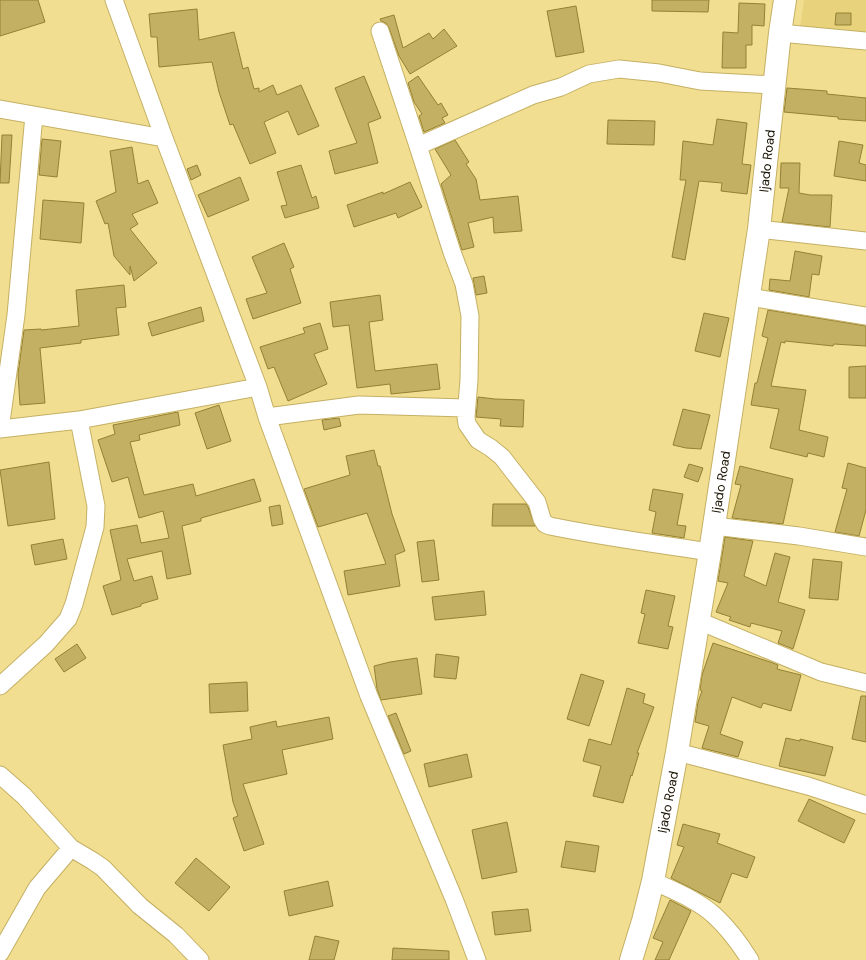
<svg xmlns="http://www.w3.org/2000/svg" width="866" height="960" font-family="'DM Sans',sans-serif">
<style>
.built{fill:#e8d37c}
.building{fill:#c3b063;stroke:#948133}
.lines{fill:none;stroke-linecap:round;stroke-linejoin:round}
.street-casing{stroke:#c4b064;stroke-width:19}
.secondary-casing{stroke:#c4b064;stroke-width:24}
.street{stroke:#fff;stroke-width:17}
.secondary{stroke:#fff;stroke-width:22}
.labels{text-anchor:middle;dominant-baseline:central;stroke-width:3.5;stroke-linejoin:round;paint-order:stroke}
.street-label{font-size:13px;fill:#181200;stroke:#fff}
</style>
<rect width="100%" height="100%" fill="#f2de90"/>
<path class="built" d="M804,0H866V38L800,28Z"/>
<path class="building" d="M0,0H38L45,22L0,36Z
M652,0H709L708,12L652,11Z
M739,3L765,4L764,26L752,25V45H746V68H722L723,32L738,33Z
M576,6L584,52L556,57L547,11Z
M197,9L199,40L234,32L243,69L248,67L254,89L259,88V92L273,85L277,95L301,85L319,126L298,135L288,111L264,122L276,153L250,164L233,124L230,125L219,92L212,62L159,67L157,37H151L149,14Z
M836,13H851V25H835Z
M394,15L403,48L429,33L433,39L444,29L457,46L410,74L399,56L389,28L386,23L381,21L380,19Z
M364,76L381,118L368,123L378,163L335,174L329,151L357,143L335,88Z
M418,76L438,105L441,103L448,115L442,118L445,123L424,132L419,116L422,114L414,102L408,83Z
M787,88L827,91V94L866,98V121L838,119V117L784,112Z
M717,119L747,123L742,164L751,165L747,194L721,191L722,183L699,181L685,260L672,257L686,180H680L683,141L713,145Z
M608,120L655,121L654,145L607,144Z
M2,135H12L9,183H0Z
M42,139L61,141L57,177L39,175Z
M455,140L469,162L466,164L476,179L480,200L518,196L522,231L494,233L493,217L468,223L474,247L462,250L441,184L451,175L435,149Z
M839,141L863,145L859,163L866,165V181L834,176Z
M132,147L138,184L148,180L158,203L132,214L138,224L130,229L157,263L134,281L130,266V275L114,256L108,223L105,224L96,201L116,192L110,151Z
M781,163H800L799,193L810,195H832L830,227L782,222L789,188H780Z
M197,165L201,175L191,180L187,169Z
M301,165L312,198L316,196L319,208L285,218L281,206L287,205L277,172Z
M240,177L249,200L208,217L198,195Z
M410,182L422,207L398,218L396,213L354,227L347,205L383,192V194Z
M43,200L84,203L81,243L40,239Z
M284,243L294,267L290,269L301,303L253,319L246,299L267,293L252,257Z
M795,251L822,256L819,275L812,274L809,297L769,290L770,279L790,281Z
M484,276L487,293L476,295L473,278Z
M124,285L126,307L116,308L119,335L81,340V343L40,348L45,403L20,405L18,374L24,330L41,329V330L79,326L76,290Z
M380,295L383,320L369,322L375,371L437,364L440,389L391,394L390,384L357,388L349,325L333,327L330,302Z
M201,307L204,321L152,336L148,323Z
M768,310L866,326V346L834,344L833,346L785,341V343L781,342L771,386L806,390L799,430L828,437L824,457L808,453L807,457L770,448L779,409L751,405L755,383H757L768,338L762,336Z
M704,313L729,318L720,357L695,351Z
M320,323L328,349L314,354L327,384L288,401L274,367L268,369L260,347L305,333L303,328Z
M866,366V398H849V367Z
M478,397L495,399L524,400L523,427L500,426L501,419L476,417Z
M219,405L231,441L207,449L195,413Z
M683,409L710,415L701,449L686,448L673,445Z
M178,412L180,425L139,435L140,440L130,442L144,495L193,484L196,496L254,479L261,501L201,518V521L182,526L191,574L167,579L162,551L127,559L134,581L152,576L158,599L141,604V606L112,615L103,586L121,580L110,530L137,525L141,543L169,538L163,511L139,518L128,477L112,482L98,440L115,434L113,425Z
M339,418L341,426L324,430L322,420Z
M374,450L378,466H380L392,514L405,551L395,555L400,586L348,595L344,571L386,564L367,513L318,527L304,489L350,475L346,456Z
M49,462L55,519L8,526L0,470Z
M848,463L866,468V510L859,536L835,532L847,489L842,488Z
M689,464L703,468L698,482L684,477Z
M740,466L793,479L783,524L732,518L741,485L735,484Z
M653,489L683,494L677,525L686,526L684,538L652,533L656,512L649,510Z
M493,504H526L528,507L535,526H492Z
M280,505L283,524L272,526L269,507Z
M725,537L753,541L744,576L766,586L775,553L790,557L778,602L805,610L793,649L778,643L782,631L751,623L750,627L729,620L731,617L716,612L728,583L718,581Z
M63,539L67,559L35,565L31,545Z
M434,540L439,580L422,582L417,542Z
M813,559L842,562L838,600L809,598Z
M646,590L675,596L668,626L673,627L668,649L638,643L645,614L641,613Z
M484,591L486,615L435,620L432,597Z
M713,643L773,663L778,665L777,669L801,675L791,711L763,703L761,708L732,697L720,734L743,742L738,757L702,748L709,726L695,722L698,702L702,691L700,690L702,675Z
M77,644L86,658L64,672L55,659Z
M436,654L459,657L456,679L434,677Z
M417,658L422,694L381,700L377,689L374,666L390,662Z
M581,674L604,681L589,726L567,719Z
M247,682L248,711L210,713L209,684Z
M627,688L645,694L643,703L654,707L637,753H639L632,776L631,775L623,803L593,796L601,766L583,761L589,739L611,745Z
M861,696H866V742L852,739Z
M396,713L411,751L404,754L388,716Z
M329,717L333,739L282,750L287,774L243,784L264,844L244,851L233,818L238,816L233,802L223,745L252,739L250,727L276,721L277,727Z
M786,738L800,741V739L833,747L825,776L779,766Z
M467,754L472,777L429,787L424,764Z
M809,799L855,820L844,843L798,821Z
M507,822L517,872L482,879L472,830Z
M683,824L720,834L717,843L755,857L747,878L732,873L720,903L671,878L684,847L677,845Z
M566,841L599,846L595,872L561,867Z
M196,858L230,887L209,911L175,883Z
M328,881L333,906L289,916L284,891Z
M670,900L691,911L669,960H655L663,942L653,938Z
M528,909L531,931L495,935L492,912Z
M315,936L339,941L334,960H309Z
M393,948L449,951V960H392Z"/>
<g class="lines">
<defs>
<path id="street" d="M114,0L164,138L258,387L267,417L369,696L454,899L477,960
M380,31L418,146L452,252L464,284L470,316L469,380L466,417L467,424L478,440L491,448L502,457L537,502L542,519L545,524L550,526C603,537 657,544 710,552
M780,33L866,41
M0,109L164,138
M418,146L533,95L561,87L589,74L619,69L659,73L700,81L775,85
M759,229L866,241
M749,297L866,316
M267,417L359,405L466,408
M0,429L16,315L34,115
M0,429L79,420L258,387
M714,526L799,536L866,547
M699,621L821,672L866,683
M0,686L46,644L68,619L74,604L95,527L96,506L79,420
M677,752L808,786L866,805
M0,775L24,796L71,848L93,861L103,868L140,906L176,935L200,960
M653,881C674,891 698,900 715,916C729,929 740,944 750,960
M0,953L37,888L71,848"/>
<path id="secondary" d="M631,960L643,921L653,881L677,752L710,552L759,229L780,33L785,0"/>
</defs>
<use href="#street" class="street-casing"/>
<use href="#secondary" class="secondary-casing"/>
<use href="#street" class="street"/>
<use href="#secondary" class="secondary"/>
</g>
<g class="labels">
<g class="street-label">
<text transform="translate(767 161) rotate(-84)">Ijado Road</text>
<text transform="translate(721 482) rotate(-81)">Ijado Road</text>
<text transform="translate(668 802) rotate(-79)">Ijado Road</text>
</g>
</g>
</svg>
